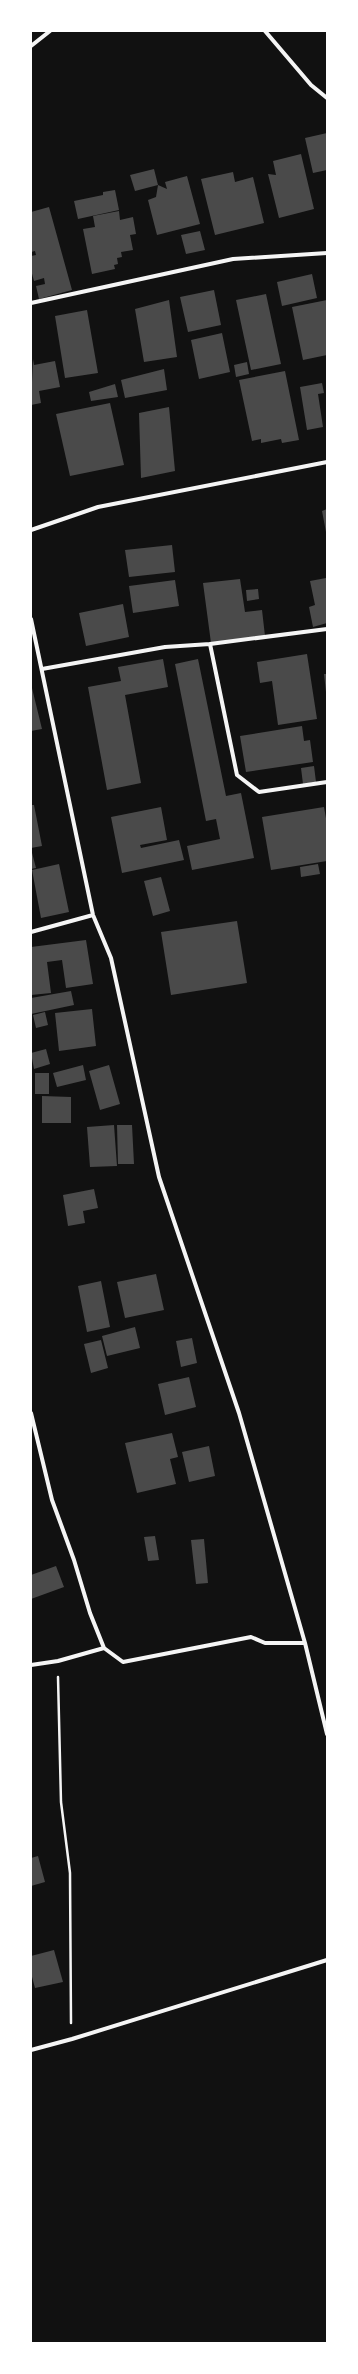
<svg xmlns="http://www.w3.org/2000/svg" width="358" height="2374" font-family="Poppins,sans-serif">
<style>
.building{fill:#4a4a4a}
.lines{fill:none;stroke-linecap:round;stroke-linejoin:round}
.path{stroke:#f5f5f5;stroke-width:2.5}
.minor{stroke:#f5f5f5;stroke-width:4}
</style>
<rect width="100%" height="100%" fill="#111"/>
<path class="building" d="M327,133V170L313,173L305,138Z
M301,154L314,209L279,218L268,174L276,175L273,161Z
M154,169L158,185L135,191L130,175Z
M233,172L235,182L253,177L264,223L215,235L201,179Z
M187,176L200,224L157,235L148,200L156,197L158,185L167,189L165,182Z
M115,190L119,210L78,219L74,201L103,195V192Z
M49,207L72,290L39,299L36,286L45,284L44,278L34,281L31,270V256L36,255L35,251L31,252V212Z
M119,211L120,220L133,217L136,234L130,235L133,250L121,252L122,257L117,258L118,264L114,265L115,269L92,274L83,229L95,227L93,216Z
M200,231L205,250L186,254L181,235Z
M312,274L317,298L282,306L277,282Z
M214,290L221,325L188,332L180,297Z
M266,294L281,364L251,370L236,300Z
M169,300L177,357L144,362L135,309Z
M327,300V355L303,360L292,307Z
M87,310L98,373L65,378L55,316Z
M222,333L230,372L199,379L191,340Z
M33,359L34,365L55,361L60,387L39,391L41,403L31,405Z
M247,362L249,374L236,377L234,365Z
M164,369L167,390L125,398L121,380Z
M285,371L299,440L282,443L281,439L261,443V439L252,441L239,380Z
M322,383L324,393L318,394L323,427L307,430L300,387Z
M115,384L118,397L91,401L89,392Z
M110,403L124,465L70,476L56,414Z
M169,407L175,471L141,478L139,413Z
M327,509V532H326L322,511Z
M172,545L175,572L129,577L125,550Z
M326,578L327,623L313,627L309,607L315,605L310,581Z
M240,579L245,612L262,610L265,636L211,643L203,583Z
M175,580L179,606L133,613L129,586Z
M258,589L259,599L247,601L246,590Z
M123,604L129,637L86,646L79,613Z
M307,654L317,719L278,725L272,681L260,683L257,662Z
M163,659L168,687L125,695L141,783L107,790L88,687L121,681L118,667Z
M198,659L226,796L241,793L254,858L192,870L187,846L220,839L216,819L206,821L175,664Z
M324,674H327V692H326Z
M31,684L42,729L31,731Z
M302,726L304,741L310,740L313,762L246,772L240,736Z
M314,766L316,782L303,784L301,768Z
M31,805H34L42,846L31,848Z
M161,807L167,840L140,845L141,848L179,840L184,860L122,873L111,817Z
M324,807L327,824V861L271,870L262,817Z
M31,849L36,868L31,869Z
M59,864L69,912L41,918L32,870Z
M318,864L320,874L301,877L300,867Z
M161,877L170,911L153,916L144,881Z
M237,921L247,983L171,995L161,932Z
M86,940L93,984L66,988L62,960L47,962L51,993L31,995V947Z
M71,991L74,1005L31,1014V998Z
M92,1009L96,1046L59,1051L55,1013Z
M45,1012L48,1025L36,1028L33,1015Z
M46,1049L50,1064L34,1069L31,1053Z
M83,1065L86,1080L57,1087L53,1073Z
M109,1065L120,1104L100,1110L89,1071Z
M35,1073H49V1094H35Z
M42,1096L71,1097V1123H42Z
M114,1125L117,1166L90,1167L87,1127Z
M117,1125H132L134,1164H118Z
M94,1189L98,1208L83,1211L85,1223L68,1226L63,1195Z
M156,1274L164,1310L125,1318L117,1282Z
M101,1281L110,1327L87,1332L78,1286Z
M135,1327L140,1348L107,1356L102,1336Z
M192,1338L197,1363L181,1367L176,1341Z
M101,1340L108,1368L91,1373L84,1344Z
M189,1377L196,1407L165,1415L158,1384Z
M172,1433L178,1457L170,1459L176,1484L137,1493L125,1443Z
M209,1446L215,1476L189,1482L182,1452Z
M155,1536L159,1560L148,1561L144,1537Z
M204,1539L208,1583L196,1584L191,1540Z
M56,1566L64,1587L31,1599V1575Z
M38,1856L45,1882L31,1886V1858Z
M54,1950L63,1982L35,1988L31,1973V1956Z"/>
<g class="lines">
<path class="path" d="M58,1677L61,1802L70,1873L71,2023"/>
<path class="minor" d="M265,31L311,85L327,98
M31,46L50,31
M31,303L233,259L327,253
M31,530L98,507L327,462
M31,619L93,915L111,958L159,1177L239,1413L305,1643L327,1734
M210,644L237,775L259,792L327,782
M42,669L165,647L210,644L327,629
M31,932L93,915
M31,1413L52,1500L74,1560L90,1613L104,1648L123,1662L251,1637L265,1643H305
M31,1665L58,1661L104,1648
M31,2050L72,2039L327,1960"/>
</g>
<rect width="358" height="2374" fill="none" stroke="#ffffff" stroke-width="64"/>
</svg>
